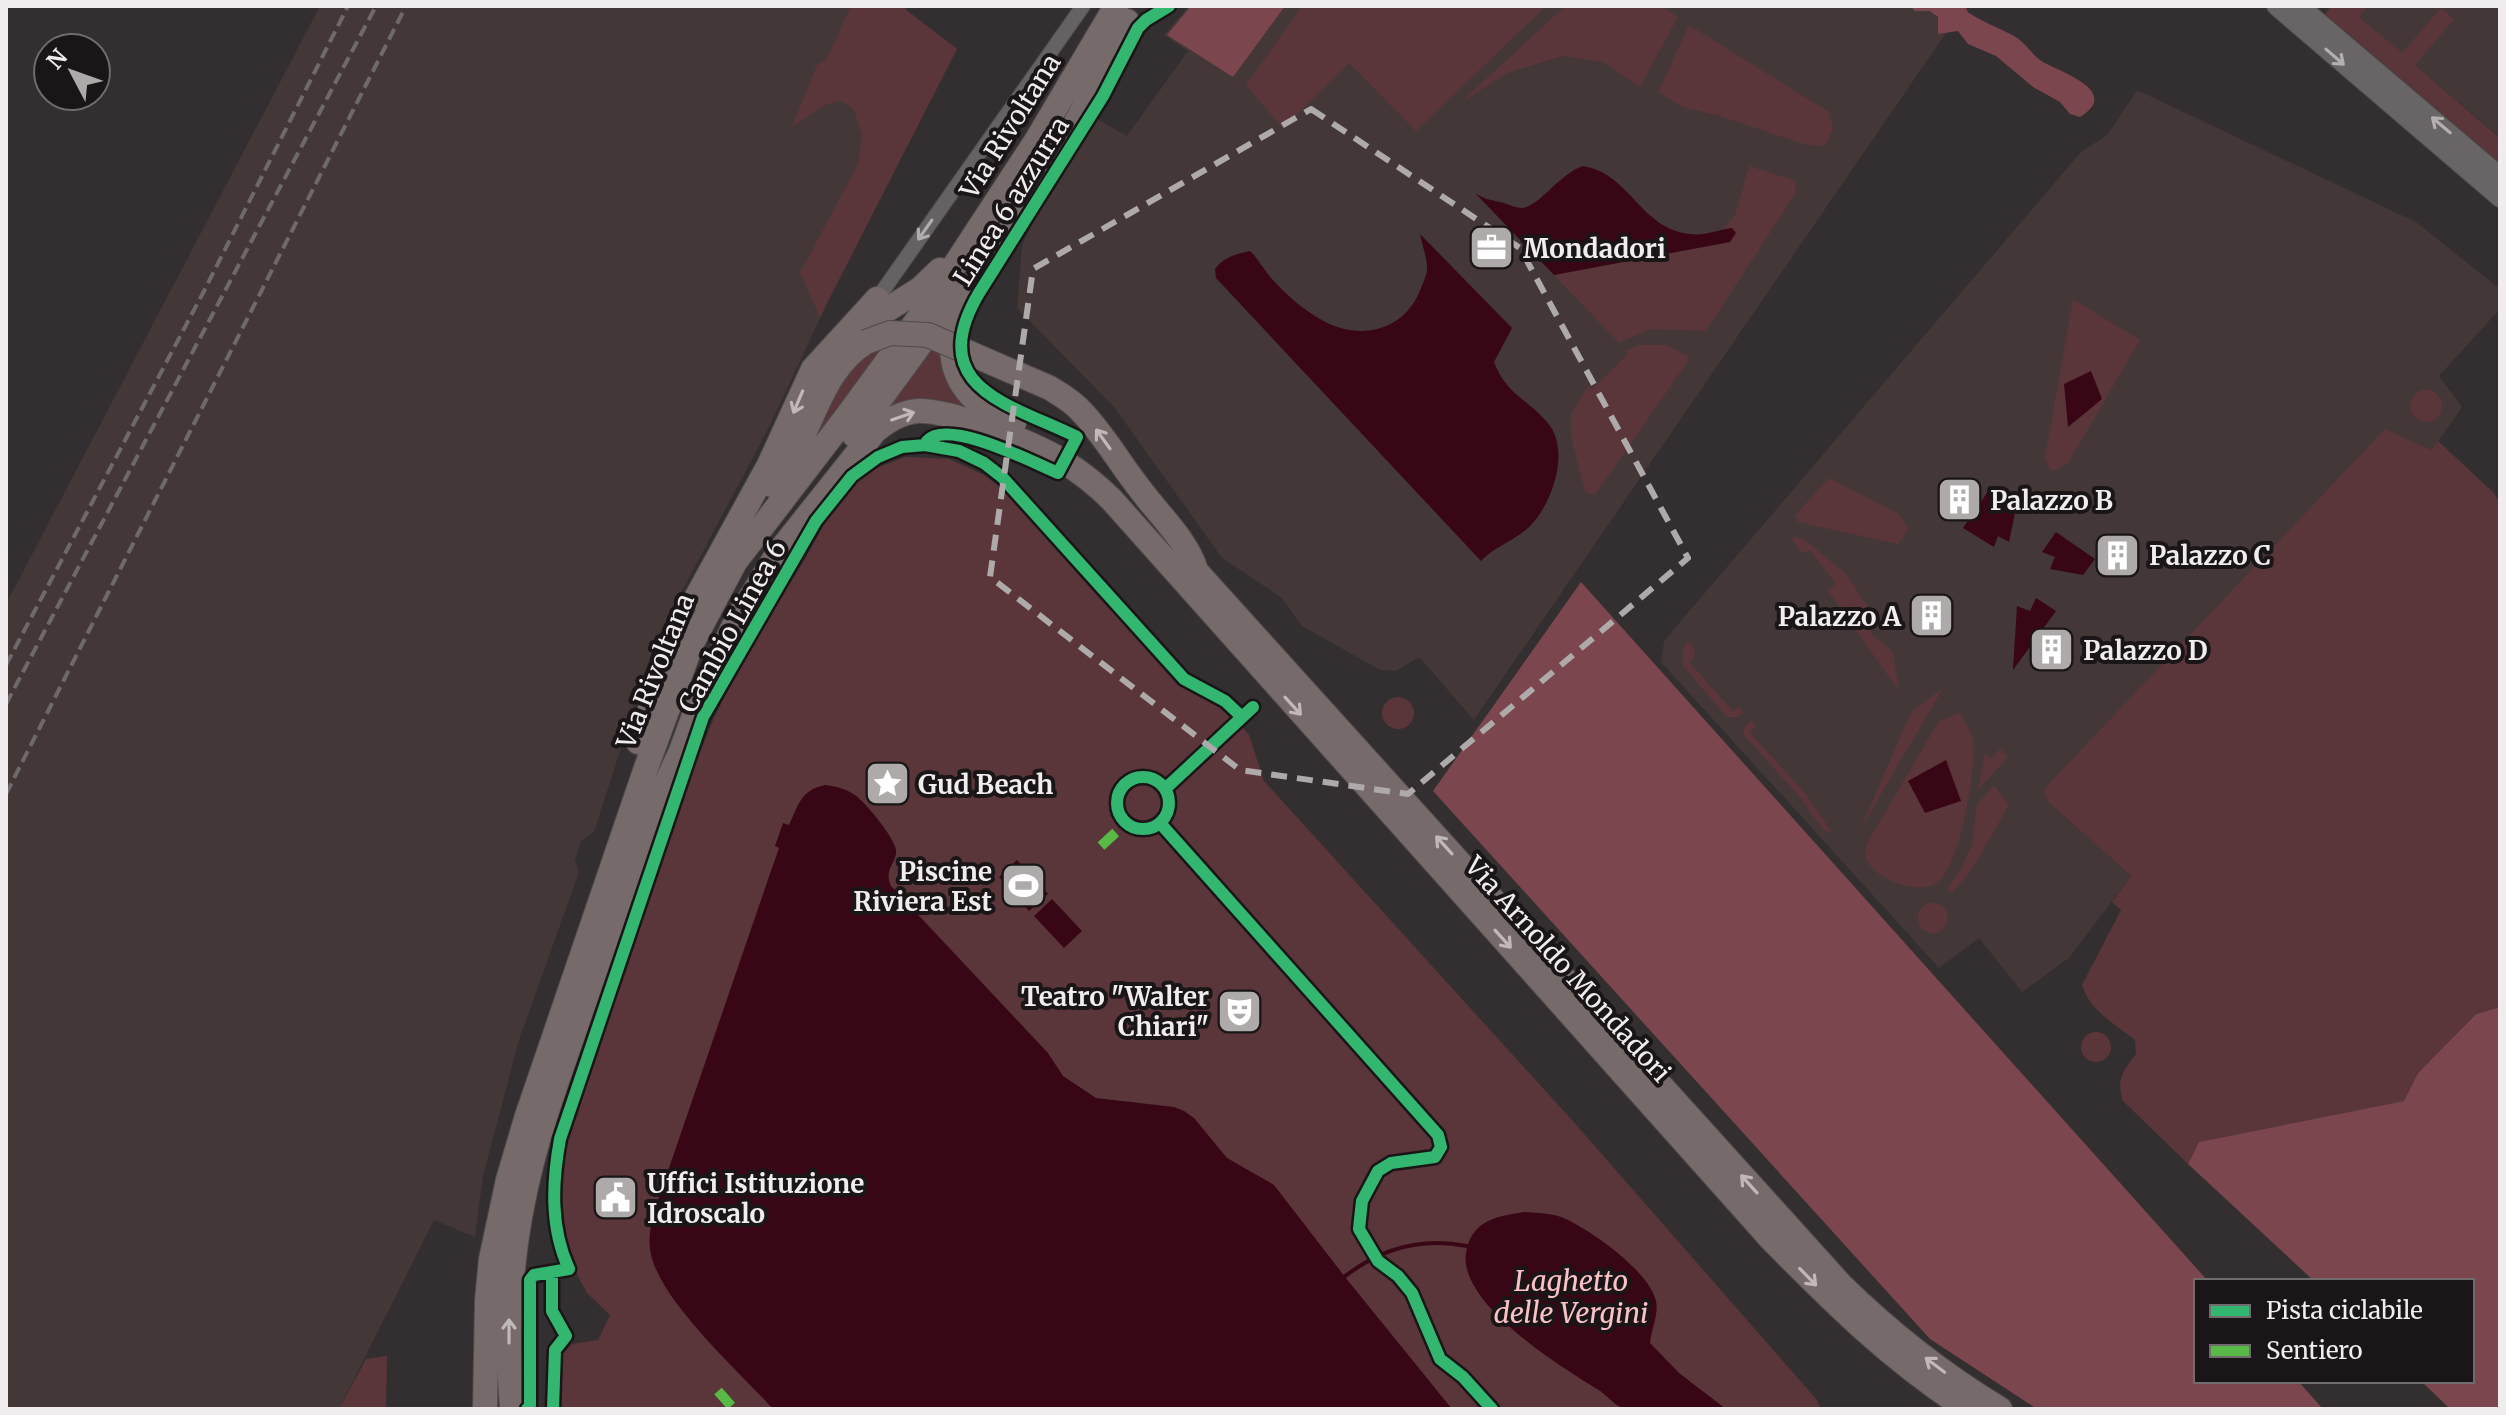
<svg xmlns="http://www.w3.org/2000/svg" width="2506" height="1415" font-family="Merriweather,serif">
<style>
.built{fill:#443738}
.green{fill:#5a363b}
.forest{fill:#7c464e}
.water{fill:#380614}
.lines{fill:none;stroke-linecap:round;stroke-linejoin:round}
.stream{stroke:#380614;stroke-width:4}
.street-casing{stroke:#4e4a4b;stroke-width:16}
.secondary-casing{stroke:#4e4a4b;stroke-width:20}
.highway-casing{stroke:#4e4a4b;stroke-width:26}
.street{stroke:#646262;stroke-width:14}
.secondary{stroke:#696465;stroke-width:18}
.highway{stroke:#766a6b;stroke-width:24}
.rail{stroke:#6e6a6b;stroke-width:4;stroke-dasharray:12 6;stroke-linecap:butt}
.highway-bridge-casing{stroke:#4e4a4b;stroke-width:26;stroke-linecap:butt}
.highway-bridge{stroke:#766a6b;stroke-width:24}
.quiet{stroke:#58b947;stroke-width:10;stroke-dasharray:20 10;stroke-linecap:butt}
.cycleway-casing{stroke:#1a1617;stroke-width:17}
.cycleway{stroke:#33b770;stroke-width:12}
.oneway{stroke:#b4afb0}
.oneway2{stroke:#b2aeae}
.oneway3{stroke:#c0b8b9}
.marked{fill:none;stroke:#aeaaaa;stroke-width:6;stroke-dasharray:16 10;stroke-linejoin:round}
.labels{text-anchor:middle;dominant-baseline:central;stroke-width:8;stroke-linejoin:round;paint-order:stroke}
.street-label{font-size:26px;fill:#f1eced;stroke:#1a1617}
.poi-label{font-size:26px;font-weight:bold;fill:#f1eced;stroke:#1a1617;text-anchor:start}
.water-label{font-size:28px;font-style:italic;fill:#fbc1c7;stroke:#1a1617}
</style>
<rect width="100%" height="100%" fill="#332e2f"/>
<path class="built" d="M320,6H906L905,9L957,49L840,276L768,429L655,642L594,832L581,841L575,860L579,872L519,1040L483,1176L475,1237L434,1220L339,1409H6V604Z
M1189,6H1947L1959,14L1474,720L1419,657L1396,671L1380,670L1302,626L1282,598L1222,558L1114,407L1017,308L1022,246L1039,206L1095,118L1127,136L1188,51L1164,35Z
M2345,6H2500V137Z
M2137,90L2416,222L2500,289V309L2439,376L2462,407L2432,450L2050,804L2131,876L2069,958L2022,992L1979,938L1939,968L1661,662L1664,641L2080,153L2108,134Z"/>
<path class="green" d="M851,6H906L905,9L957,49L820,317L800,273L858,164L862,135L854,110L841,101L827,104L792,127L817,65L826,60Z
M1302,6H1546L1416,131L1349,63L1283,128L1246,85Z
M1565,6H1660L1678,17L1640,87L1603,62L1562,56L1507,73L1459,104Z
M2331,6H2368L2359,17L2402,53L2441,8L2454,19L2415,65L2500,138V163L2325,14Z
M1689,25L1829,112L1833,129L1825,146L1807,145L1720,116L1682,107L1658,92Z
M1749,166L1796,181L1795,194L1706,331L1651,329L1619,343L1554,275L1730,242L1732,228L1723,229L1735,215Z
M2073,299L2140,340L2068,463L2051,472L2045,457Z
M887,344L796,462L852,362Z
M1638,345H1668L1687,356L1688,361L1595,495L1585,492L1571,437V414L1588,386L1592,389L1628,354L1626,351Z
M929,346L938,349L982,413L882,417Z
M2410 406a16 16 0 1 1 32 0a16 16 0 1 1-32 0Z
M2385,429L2431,450L2438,441L2494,493L2500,504V1007L2476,1014L2418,1073L2404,1101L2199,1142L2188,1164L2123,1101C2116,1079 2123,1071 2136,1054L2135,1040C2115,1024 2090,1011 2082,985L2121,910L2112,902L2131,876L2048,802L2044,789Z
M905,457L949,459L984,475L1022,504L1181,685L1228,710L1249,735L1264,781L1571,1119L1817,1400L1821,1409H556L559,1358L572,1344L598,1340L610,1315L587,1293L568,1257L559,1208L565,1142L681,798L714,718L750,646L804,561L836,502L861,474Z
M1829,478L1899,514L1909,530L1898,544L1798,522L1795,516L1799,511Z
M1790,537L1804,539L1846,574L1870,610L1871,634L1890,649L1894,657L1899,691L1828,591L1836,584L1810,550L1802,553Z
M1688,641L1694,648L1695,657L1689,662L1733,711L1739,707L1743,713L1738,717H1727L1683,666V648Z
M1943,688L1859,832L1911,712Z
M1382 713a16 16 0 1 1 32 0a16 16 0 1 1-32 0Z
M1960,713C1966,723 1974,735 1974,747C1974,776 1961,858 1941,879C1923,899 1875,880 1866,859C1864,853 1866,847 1868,841L1939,721Z
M1751,721L1756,726L1750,733L1806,794L1832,832L1824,831L1800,797L1743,734L1745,726Z
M2000,749L2008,757L1978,790L1985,754L1991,759Z
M1994,785L2009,805L1972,869L1952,893L1947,889L1961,869L1972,844L1977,804Z
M1918 918a15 15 0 1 1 30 0a15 15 0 1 1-30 0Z
M2081 1047a15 15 0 1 1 30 0a15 15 0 1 1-30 0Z
M387,1356L386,1409H339L366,1359Z"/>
<path class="forest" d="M1191,6H1285L1233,77L1167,35Z
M1910,6H1969L1966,9L1969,13C1983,22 1999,28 2014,36C2025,42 2032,55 2043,62C2058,71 2123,91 2080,117L2070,114L2060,102L2033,87L1996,56L1968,44L1958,31L1938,34V17L1930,11H1915Z
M1581,582L2208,1281H2196V1381H2298L2323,1409H2037L1930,1339L1433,791Z
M2500,1007V1406L2498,1409H2450L2421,1381H2472V1281H2314L2188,1164L2199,1142L2404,1101L2418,1073L2476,1014Z"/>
<path class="water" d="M1583,166C1631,174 1640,229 1690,234C1706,236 1717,230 1732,228L1736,233L1730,242L1554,275L1475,193C1485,200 1492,200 1504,203C1510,205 1516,208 1522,208C1539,207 1559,174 1583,166Z
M1420,234L1512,328L1494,362C1507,395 1526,398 1547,422C1571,449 1553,502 1531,525C1517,540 1496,545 1481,561L1216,278L1215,269C1224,257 1236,254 1250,251C1259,259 1264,271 1273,280C1285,294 1304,310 1320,319C1358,342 1405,332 1421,288C1423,283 1426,276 1427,271C1428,260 1422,245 1420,234Z
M2091,371L2102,399L2068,427L2064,384Z
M1989,490L2016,508L2009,542L1998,536L1994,547L1963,528Z
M2056,532L2095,559L2083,575L2050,569L2055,557L2042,552Z
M2036,598L2056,611L2013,670L2017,606L2030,611Z
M1946,760L1961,801L1925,813L1908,781Z
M825,785C836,786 846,789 855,795C866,803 894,837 896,850C897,864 883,868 891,886L1048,1053L1063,1076L1096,1098L1174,1107L1184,1111L1194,1118L1227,1158L1274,1185L1345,1277L1452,1409H773C739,1371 656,1298 650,1249C648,1232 653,1216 658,1200L772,868L779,848L775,846L783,823L789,825C799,804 800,791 825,785Z
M1017,860L1048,894L1029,911L999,877Z
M1052,899L1082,931L1064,948L1034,916Z
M1524,1212C1538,1213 1554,1213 1566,1219C1593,1232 1649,1271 1656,1301C1659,1314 1651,1330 1650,1343L1679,1373L1726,1409C1709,1409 1631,1412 1622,1408C1613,1404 1606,1394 1597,1389C1559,1365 1452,1300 1467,1248C1474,1220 1498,1216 1524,1212Z"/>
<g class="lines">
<path class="stream" d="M1344,1277C1381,1248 1422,1237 1467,1246"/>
<defs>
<path id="street" d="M877,299L1083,6"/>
<path id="secondary" d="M2276,6L2500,198
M2300,6L2500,176"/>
<path id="highway" d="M863,325L920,289L940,270
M1050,388C1061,395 1072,401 1080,410C1103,433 1120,464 1140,489C1159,515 1186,539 1196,570
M1014,423C975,406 947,382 953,336C957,296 1016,225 1038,188C1072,134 1100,78 1127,21
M854,435L957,294
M772,485C782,471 793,457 800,442C818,405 830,364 866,342
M1187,561L1841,1285C1889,1332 1942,1374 2000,1409
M696,598L769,465L813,369L877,299
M638,742L675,642
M644,831L681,751L703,691L736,621L778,553L875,431C887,421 902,412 918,411C950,409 1035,444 1063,461C1080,472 1097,485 1111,499L1771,1239C1835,1304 1889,1358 1967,1409
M485,1409L487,1300L491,1259L508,1180L527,1116L646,768L692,643L735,562L847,416L932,300L1036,141L1116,6
M512,1409C505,1326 511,1243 532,1162C545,1111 564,1062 581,1012C604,947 626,882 649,817"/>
</defs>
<use href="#street" class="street-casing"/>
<use href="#secondary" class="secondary-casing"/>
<use href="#highway" class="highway-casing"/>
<use href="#street" class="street"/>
<use href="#secondary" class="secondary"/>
<use href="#highway" class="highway"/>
<path class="rail" d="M6,665L203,293L348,6
M6,704L376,6
M6,794L406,6"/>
<defs>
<path id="highway-bridge" d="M866,342L890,333L928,335L1050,388"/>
</defs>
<use href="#highway-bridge" class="highway-bridge-casing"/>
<use href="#highway-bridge" class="highway-bridge"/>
<path class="quiet" d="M1101,846L1126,823
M718,1391L734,1409"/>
<defs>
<path id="cycleway" d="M927,441C948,418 1032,462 1058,473L1077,437C1010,404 923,388 979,293L1103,96L1138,28L1146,20L1169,6
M1117 803a26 26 0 1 1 52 0a26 26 0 1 1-52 0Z
M1165,789L1253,707
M1160,823L1438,1135L1441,1147L1435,1157L1391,1163L1378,1171L1362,1201L1359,1229L1378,1261L1398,1276L1412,1293L1440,1359L1463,1377L1492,1409
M552,1274V1311L566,1336L555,1350L553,1409
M527,1409L530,1405V1280L534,1275L569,1269C550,1228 552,1183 560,1139L703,717L816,521L852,476L878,457L902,447L925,445L959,451L984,463L1002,477L1184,679L1225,701L1242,717"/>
</defs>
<use href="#cycleway" class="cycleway-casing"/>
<use href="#cycleway" class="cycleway"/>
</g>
<defs><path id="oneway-shaft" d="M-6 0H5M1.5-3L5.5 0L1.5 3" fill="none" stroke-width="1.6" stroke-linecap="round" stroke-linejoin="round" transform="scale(2)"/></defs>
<g class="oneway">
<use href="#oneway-shaft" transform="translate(2335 57) rotate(41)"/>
<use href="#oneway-shaft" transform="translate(2441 125) rotate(-140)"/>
</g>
<use class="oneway2" href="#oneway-shaft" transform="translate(925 230) rotate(125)"/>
<g class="oneway3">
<use href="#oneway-shaft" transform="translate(798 402) rotate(113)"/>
<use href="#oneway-shaft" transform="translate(903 416) rotate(-19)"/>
<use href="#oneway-shaft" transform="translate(1103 439) rotate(-126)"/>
<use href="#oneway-shaft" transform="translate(1293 706) rotate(48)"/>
<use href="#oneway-shaft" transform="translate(1444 845) rotate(-132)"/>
<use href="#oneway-shaft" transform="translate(1503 939) rotate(48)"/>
<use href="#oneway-shaft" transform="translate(1749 1184) rotate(-132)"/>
<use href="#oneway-shaft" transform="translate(1808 1277) rotate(46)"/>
<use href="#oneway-shaft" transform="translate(509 1331) rotate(-90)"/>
<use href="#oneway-shaft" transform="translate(1935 1365) rotate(-143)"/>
</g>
<path class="marked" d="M1311,109L1520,248L1688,558L1408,794L1240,770L990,577L1033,269Z"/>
<defs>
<symbol id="office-square" viewBox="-11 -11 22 22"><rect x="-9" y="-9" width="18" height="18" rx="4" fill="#aeaaaa" stroke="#1a1617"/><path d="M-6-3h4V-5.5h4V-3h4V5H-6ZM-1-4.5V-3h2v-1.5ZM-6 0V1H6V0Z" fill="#fff"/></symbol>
<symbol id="building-square" viewBox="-11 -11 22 22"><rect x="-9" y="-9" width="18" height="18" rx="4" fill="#aeaaaa" stroke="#1a1617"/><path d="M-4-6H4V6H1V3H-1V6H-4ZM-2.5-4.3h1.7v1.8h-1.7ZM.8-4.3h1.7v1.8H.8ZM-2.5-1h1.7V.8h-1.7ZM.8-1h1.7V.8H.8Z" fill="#fff"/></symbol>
<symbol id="sight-square" viewBox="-11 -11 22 22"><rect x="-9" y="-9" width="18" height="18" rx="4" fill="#aeaaaa" stroke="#1a1617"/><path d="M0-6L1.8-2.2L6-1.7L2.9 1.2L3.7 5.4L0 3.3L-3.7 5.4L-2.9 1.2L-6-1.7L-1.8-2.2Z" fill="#fff"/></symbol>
<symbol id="stadium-square" viewBox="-11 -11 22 22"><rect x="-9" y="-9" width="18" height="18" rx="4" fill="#aeaaaa" stroke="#1a1617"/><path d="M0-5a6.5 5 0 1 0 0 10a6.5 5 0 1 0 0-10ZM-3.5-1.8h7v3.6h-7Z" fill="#fff"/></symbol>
<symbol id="theatre-square" viewBox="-11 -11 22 22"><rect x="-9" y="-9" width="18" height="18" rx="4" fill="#aeaaaa" stroke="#1a1617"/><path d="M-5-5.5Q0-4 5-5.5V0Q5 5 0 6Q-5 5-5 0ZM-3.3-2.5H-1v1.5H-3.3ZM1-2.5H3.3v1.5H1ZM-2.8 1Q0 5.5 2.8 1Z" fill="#fff"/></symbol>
<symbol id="civic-square" viewBox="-11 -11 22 22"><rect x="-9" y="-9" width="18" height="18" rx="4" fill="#aeaaaa" stroke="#1a1617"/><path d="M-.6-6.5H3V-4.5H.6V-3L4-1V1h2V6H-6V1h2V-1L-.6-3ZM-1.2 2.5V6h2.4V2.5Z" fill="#fff"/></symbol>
</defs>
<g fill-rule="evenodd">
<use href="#office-square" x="1466" y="222" width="51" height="51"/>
<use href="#building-square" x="1934" y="474" width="51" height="51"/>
<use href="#building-square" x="2092" y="530" width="51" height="51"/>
<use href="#building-square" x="1906" y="590" width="51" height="51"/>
<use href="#building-square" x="2026" y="624" width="51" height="51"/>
<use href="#sight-square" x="862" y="758" width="51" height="51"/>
<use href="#stadium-square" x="998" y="860" width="51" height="51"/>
<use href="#theatre-square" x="1214" y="986" width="51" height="51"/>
<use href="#civic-square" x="590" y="1172" width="51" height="51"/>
</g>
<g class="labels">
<g class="street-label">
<text transform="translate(1010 126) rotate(-58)">Via Rivoltana</text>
<text transform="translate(1011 201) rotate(-58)">Linea 6 azzurra</text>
<text transform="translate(732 626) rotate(-61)">Cambio Linea 6</text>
<text transform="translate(655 671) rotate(-68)">Via Rivoltana</text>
<text transform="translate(1568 969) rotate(48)">Via Arnoldo Mondadori</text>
</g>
<g class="poi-label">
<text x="1523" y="248">Mondadori</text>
<text x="1990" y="500">Palazzo B</text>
<text x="2149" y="555">Palazzo C</text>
<text x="1901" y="616" text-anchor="end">Palazzo A</text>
<text x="2083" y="650">Palazzo D</text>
<text x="918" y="784">Gud Beach</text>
<text x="992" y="871" text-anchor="end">Piscine<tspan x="992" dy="30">Riviera Est</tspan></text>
<text x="1209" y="996" text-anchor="end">Teatro "Walter<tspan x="1209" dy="30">Chiari"</tspan></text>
<text x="647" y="1183">Uffici Istituzione<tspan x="647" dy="30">Idroscalo</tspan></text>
</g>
<g class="water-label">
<text x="1571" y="1281">Laghetto<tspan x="1571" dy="32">delle Vergini</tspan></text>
</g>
</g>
<rect width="2506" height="1415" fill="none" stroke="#f1eced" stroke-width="16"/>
<rect x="2194" y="1279" width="280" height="104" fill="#1a1617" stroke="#706c6d" stroke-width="2"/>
<rect x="2210" y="1305" width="40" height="12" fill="#33b770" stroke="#706c6d" stroke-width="2"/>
<text x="2266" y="1319" font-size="24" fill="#f1eced">Pista ciclabile</text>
<rect x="2210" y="1345" width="40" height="12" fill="#58b947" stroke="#706c6d" stroke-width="2"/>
<text x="2266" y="1359" font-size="24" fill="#f1eced">Sentiero</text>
<g transform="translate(72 72) rotate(311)"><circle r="38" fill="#1a1617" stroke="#706c6d" stroke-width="2"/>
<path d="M0-6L14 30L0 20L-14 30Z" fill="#aeaaaa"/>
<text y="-12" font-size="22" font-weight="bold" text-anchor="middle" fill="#f1eced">N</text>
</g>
</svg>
